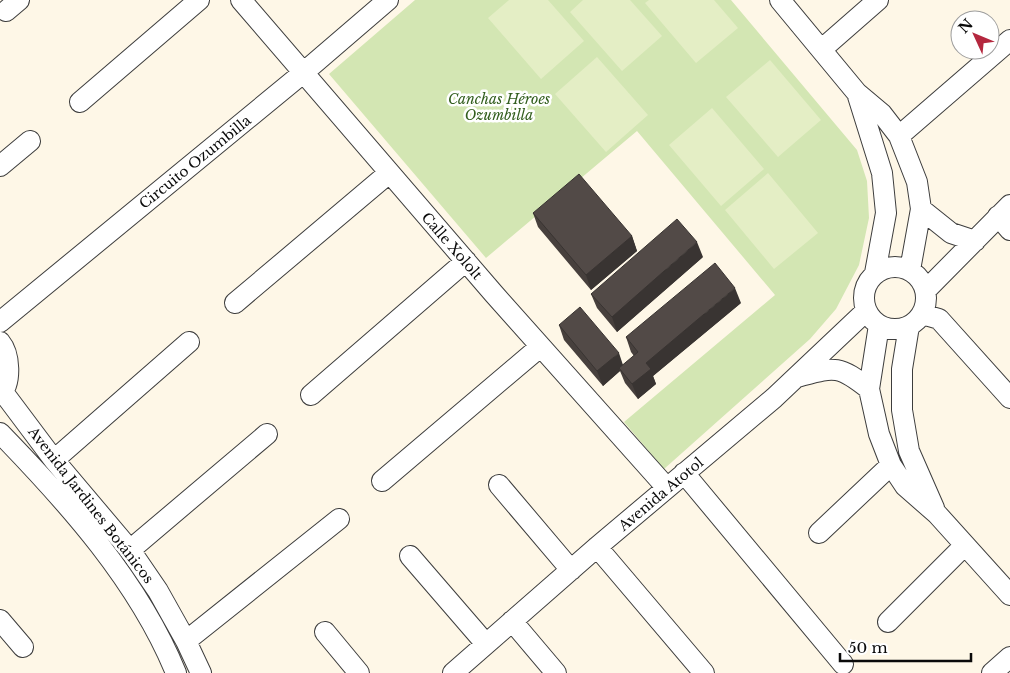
<svg xmlns="http://www.w3.org/2000/svg" width="1010" height="673" font-family="'Libre Baskerville',serif">
<style>
.green{fill:#d3e6b3}
.pitch{fill:#e4eec5}
.lines{fill:none;stroke-linecap:round;stroke-linejoin:round}
.minor-casing{stroke:#3d3d3d;stroke-width:22}
.minor{stroke:#fff;stroke-width:20}
.wall{fill:#47403d}
.shaded-wall{fill:#393432}
.building{fill:#524a47;stroke:#393432}
.labels{text-anchor:middle;dominant-baseline:central;stroke-width:5;stroke-linejoin:round;paint-order:stroke}
.park-label{font-size:14px;font-style:italic;fill:#325e1e;stroke:#fff}
.street-label{font-size:14px;fill:#0a0a0a;stroke:#fff}
</style>
<rect width="100%" height="100%" fill="#fef7e7"/>
<path class="green" d="M415,0H731L857,150L867,181L869,218L859,265L836,309L810,339L664,469L624,422L775,295L637,131L486,258L329,74Z"/>
<path class="pitch" d="M509,0H548L584,41L541,79L488,18Z
M583,0H630L662,36L622,71L570,12Z
M649,0H714L738,28L696,63L645,3Z
M597,57L648,115L606,152L555,94Z
M770,60L821,120L778,157L726,97Z
M712,108L764,169L721,206L669,145Z
M768,173L818,233L774,269L725,210Z"/>
<g class="lines">
<defs>
<path id="minor" d="M241,0L494,294L667,488
M780,0L857,93L882,114L899,136L917,182L921,209L910,270
M6,11L19,0
M822,49L878,0
M857,93L882,173L886,213L875,273
M80,102L199,0
M899,136L1010,40
M0,166L30,141
M921,209L951,233L975,241
M998,216L1010,230
M864 298a31 31 0 1 1 62 0a31 31 0 1 1-62 0Z
M926,290L1010,205
M235,303L389,173
M922,314L939,319L1010,398
M0,322L303,73L388,0
M879,325L869,389L879,434L891,465L905,486L937,514L1010,595
M909,326L902,369V410L909,451L934,508
M0,342C10,354 12,383 0,395
M797,377C834,367 838,364 869,389
M3,392L54,460L130,550L158,591L186,641L201,673
M311,395L466,261
M0,433C68,503 139,582 176,673
M54,460L189,342
M684,473L843,664
M382,481L540,347
M499,485L571,570
M819,533L891,465
M597,547L704,673
M130,550L267,434
M410,556L486,644
M0,620L23,647
M512,621L556,673
M888,622L965,545
M325,632L359,673
M186,641L339,519
M453,673L597,547L774,398L866,311
M992,673L1010,657"/>
</defs>
<use href="#minor" class="minor-casing"/>
<use href="#minor" class="minor"/>
</g>
<path class="wall" d="M533,213L632,236L637,251L591,290L538,227Z
M703,257L617,332L597,308L591,294Z
M741,303L653,376L656,384L638,399L625,383L620,371L603,386L564,340L559,325L623,365L634,356L631,352L626,337Z"/>
<path class="shaded-wall" d="M632,236L637,251L591,290L586,275Z
M697,242L703,257L617,332L612,317Z
M735,288L741,303L653,376L656,384L638,399L632,384L646,363Z
M619,353L624,368H619L620,371L603,386L597,371Z"/>
<path class="building" d="M579,174L632,236L586,275L533,213Z
M677,219L697,242L612,317L591,294Z
M715,263L735,288L646,363L651,369L632,384L619,368L638,352L626,337Z
M580,307L619,353L597,371L559,325Z"/>
<g class="labels">
<g class="park-label">
<text x="499" y="99">Canchas Héroes<tspan x="499" dy="16">Ozumbilla</tspan></text>
</g>
<g class="street-label">
<text transform="translate(195 162) rotate(-39)">Circuito Ozumbilla</text>
<text transform="translate(452 246) rotate(49)">Calle Xololt</text>
<text transform="translate(661 494) rotate(-40)">Avenida Atotol</text>
<text transform="translate(91 505) rotate(52)">Avenida Jardines Botánicos</text>
</g>
</g>
<g transform="translate(975 35) rotate(314)"><circle r="24" fill="#ffffff" stroke="#9d9d9d"/>
<path d="M0-4L9 19L0 12L-9 19Z" fill="#b4273e"/>
<text y="-8" font-size="14" font-weight="bold" text-anchor="middle" fill="#0a0a0a">N</text>
</g>
<path d="M840 653v8h131v-8" fill="none" stroke="#0a0a0a" stroke-width="2.5"/>
<text x="848" y="653" font-size="15" fill="#0a0a0a" stroke="#ffffff" stroke-width="4" paint-order="stroke">50 m</text>
</svg>
